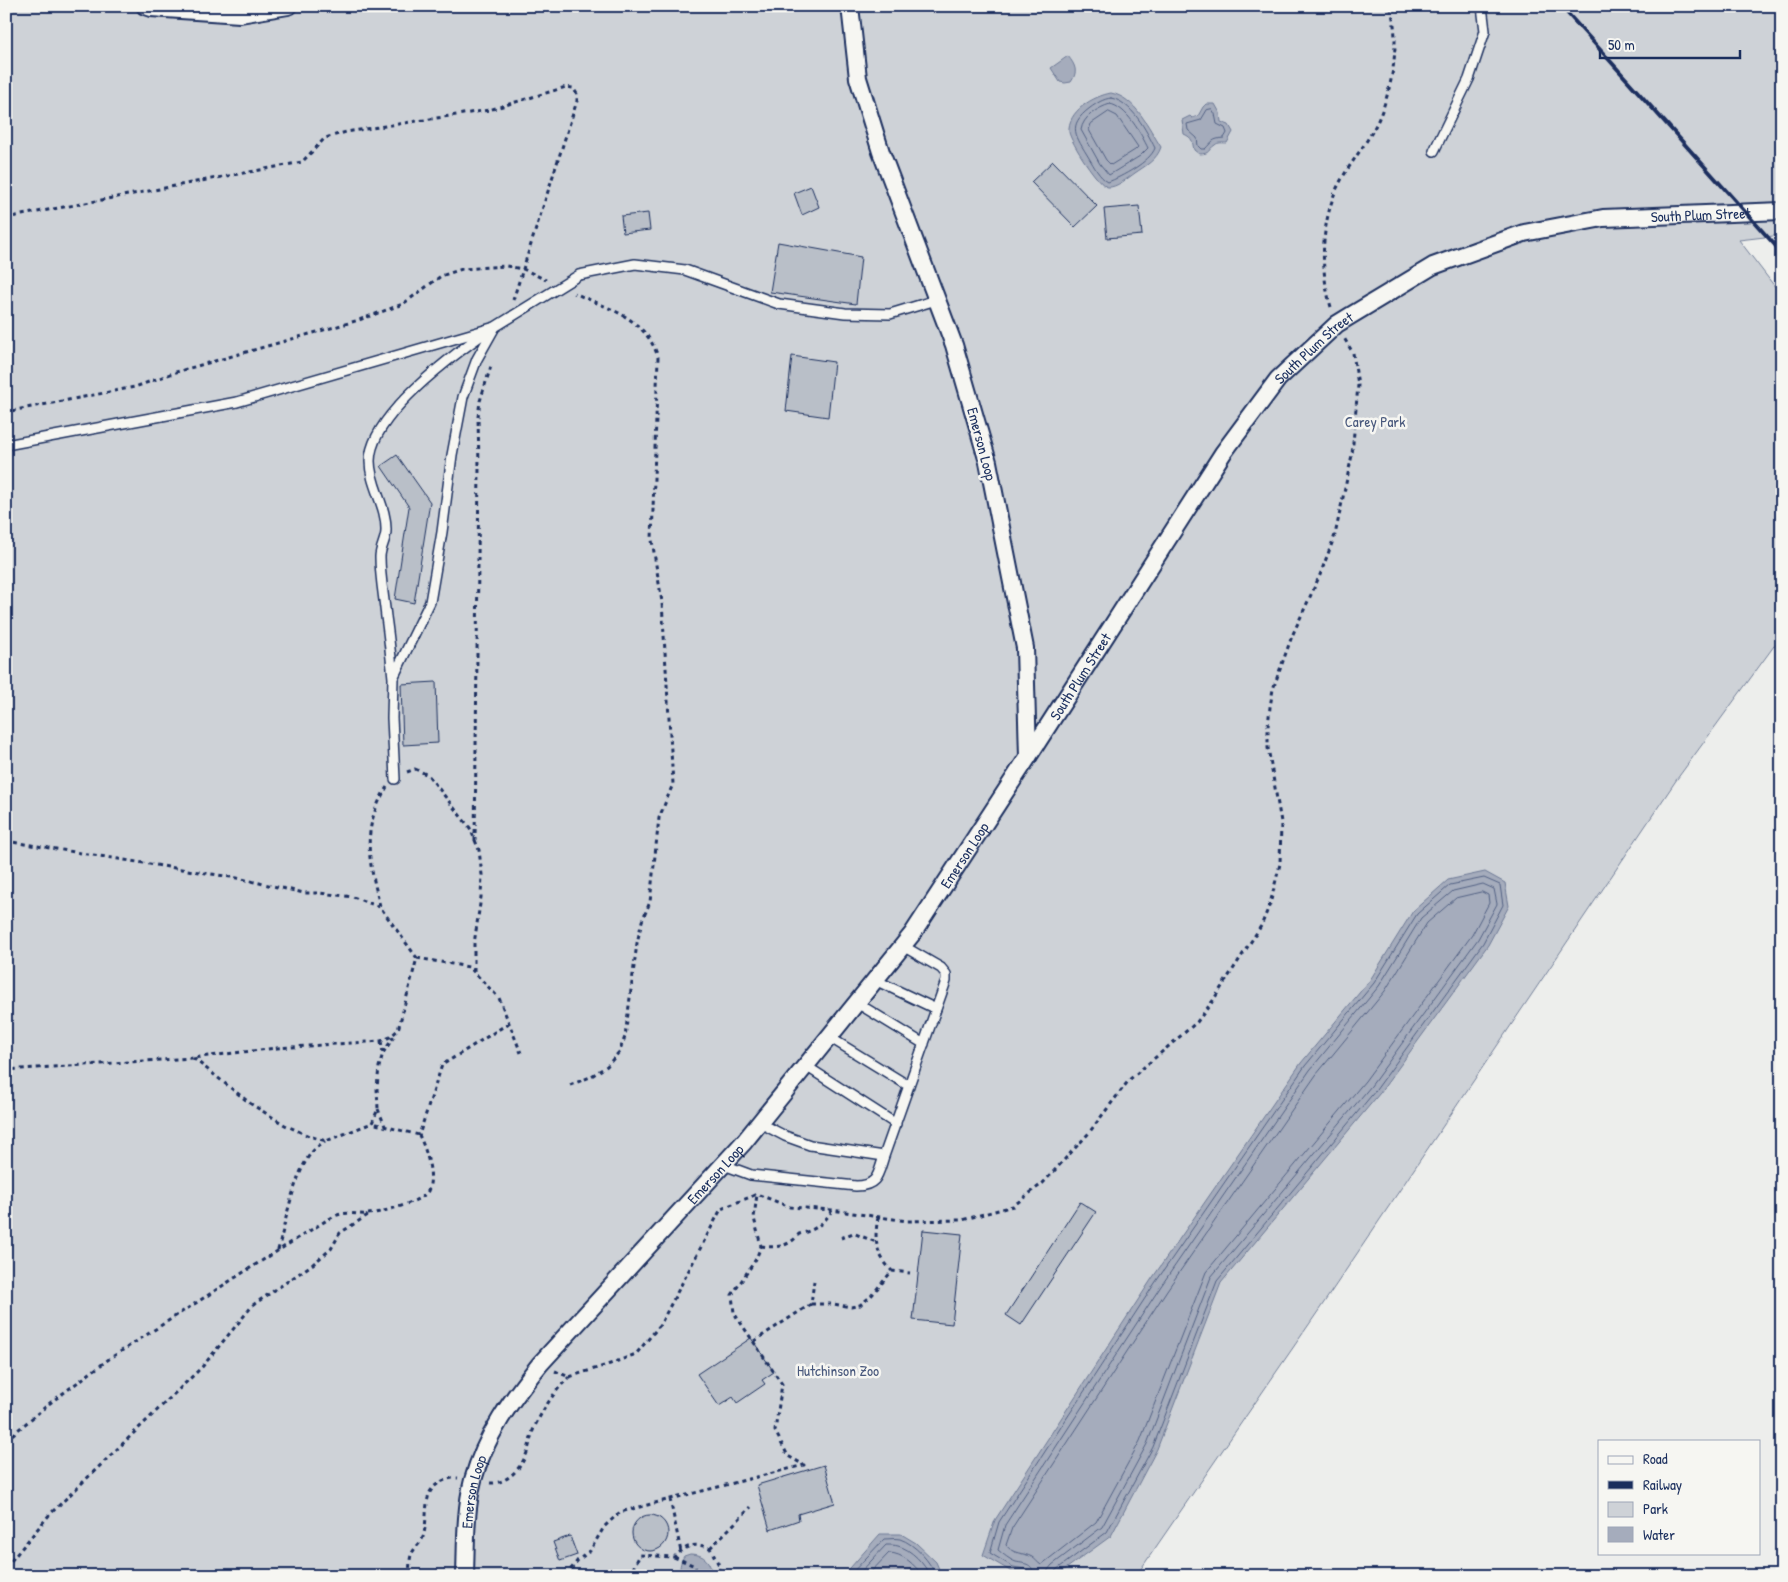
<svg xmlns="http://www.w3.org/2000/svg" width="1788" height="1582" font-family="'Patrick Hand',sans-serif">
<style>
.green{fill:#ced2d7;stroke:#74809a}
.water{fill:#a5acbc;stroke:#6e7a96}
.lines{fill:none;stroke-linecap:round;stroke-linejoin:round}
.shore{stroke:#526184;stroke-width:1}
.building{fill:#b9bfc8;stroke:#1b2f5e}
.lane-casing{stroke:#1b2f5e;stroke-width:12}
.street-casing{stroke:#1b2f5e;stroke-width:20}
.path{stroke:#1b2f5e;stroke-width:3;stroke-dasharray:4 4;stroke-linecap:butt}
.lane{stroke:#f6f6f2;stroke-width:9}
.street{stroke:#f6f6f2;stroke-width:16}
.rail{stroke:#1b2f5e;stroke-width:4}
.labels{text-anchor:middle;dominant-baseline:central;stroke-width:5;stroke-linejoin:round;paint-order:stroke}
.street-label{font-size:15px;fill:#1b2f5e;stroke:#f6f6f2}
.park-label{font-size:15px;fill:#48587c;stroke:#f6f6f2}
</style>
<rect width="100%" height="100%" fill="#edeeec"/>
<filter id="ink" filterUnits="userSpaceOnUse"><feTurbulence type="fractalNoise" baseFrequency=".02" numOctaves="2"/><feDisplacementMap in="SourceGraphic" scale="10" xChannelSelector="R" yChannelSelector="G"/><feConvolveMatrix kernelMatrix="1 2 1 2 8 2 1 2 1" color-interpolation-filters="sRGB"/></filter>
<g filter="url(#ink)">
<path class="green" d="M6,6H1782V235L1739,240L1782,296V635L1677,779L1321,1307L1136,1576H6Z"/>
<path class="water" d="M1068,56C1076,66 1078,72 1071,82L1065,83L1060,82L1051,68Z
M1111,93C1136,98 1148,127 1161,147C1157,160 1145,166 1135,173C1128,178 1116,188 1108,187C1099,187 1070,141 1069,132C1067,111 1094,96 1111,93Z
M1206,104H1215L1220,113L1221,122L1229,125L1233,132L1227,143C1223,143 1218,142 1215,145C1207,150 1211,154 1199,154L1194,150C1192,141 1193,138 1184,134L1182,120L1190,116L1192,118L1198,116L1203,107Z
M1485,872L1505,883L1509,906L1488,945L1380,1093L1221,1283L1157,1449L1111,1536L1056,1576L1012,1572L983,1555L995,1520L1151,1280L1301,1063L1370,980L1413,911L1448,880Z
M880,1534H901L916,1543L936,1562L942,1576H843Z
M690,1554C705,1554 711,1562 712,1576H681C679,1568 680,1563 684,1556Z
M591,1569H595L610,1576H582Z"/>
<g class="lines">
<path class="shore" d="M1111,98C1132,102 1146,130 1155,148C1150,162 1121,177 1108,182C1099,177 1094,166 1089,158C1076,136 1066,126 1090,108C1097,103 1103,99 1111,98Z
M1110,104C1127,107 1141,134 1148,148L1140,156L1109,175L1100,164L1081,130C1083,117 1097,108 1110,104Z
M1212,109L1215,114L1217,124L1225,128L1227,133L1224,138C1212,139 1213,141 1205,149H1201L1198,146L1197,138L1188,130L1187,124L1201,120L1207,110Z
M1109,112L1117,116L1138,147L1135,150L1111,165L1106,160L1089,130L1091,124Z
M1482,892L1488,895L1489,903L1472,935L1365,1081L1206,1272L1140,1441L1096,1522L1041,1565C1038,1563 1035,1559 1032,1557C1023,1552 1013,1555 1006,1545L1012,1528L1167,1290L1316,1075L1385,991L1427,923L1456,898Z
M849,1576L884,1539C889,1539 895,1538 900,1539C915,1544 931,1562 936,1576
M857,1576L886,1545C890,1545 895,1545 898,1546C911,1549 925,1564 930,1576
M867,1576L889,1553C902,1553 916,1565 922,1576
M1028,1576L1025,1569L1013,1567L990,1553L999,1522L1155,1283L1305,1066L1374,983L1417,914L1450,885L1484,878L1500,885L1503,905L1483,943L1376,1090L1217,1281L1153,1447L1107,1532L1056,1570L1053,1576
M1034,1576C1033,1563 1026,1564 1016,1562C1010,1560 1003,1554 998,1550L1005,1525L1161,1286L1310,1070L1379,986L1421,918L1453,891L1483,884L1494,889L1497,904L1478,939L1371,1086L1211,1277L1147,1444L1102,1527L1052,1565L1048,1570L1047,1576"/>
</g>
<path class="building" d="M1053,161L1097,206L1075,227L1031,182Z
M811,186L819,207L802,215L794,193Z
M1139,206L1142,235L1107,238L1104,209Z
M648,213L650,230L623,233L621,216Z
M778,242L861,257L856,304L770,292Z
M792,356L834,362L828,417L786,411Z
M397,455L430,502L414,603L395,599L409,507L381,466Z
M436,682L438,743L403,745L401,684Z
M1080,1202L1096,1212L1021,1325L1006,1315Z
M923,1230L962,1234L952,1324L913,1320Z
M751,1338L774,1372L762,1380L765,1384L737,1403L733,1397L719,1406L697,1374Z
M824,1465L835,1503L798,1514L799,1520L770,1530L757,1485Z
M632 1533a18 18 0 1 1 36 0a18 18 0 1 1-36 0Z
M570,1536L577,1555L560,1561L553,1542Z"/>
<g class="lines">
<defs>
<path id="lane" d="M1434,151L1469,79L1485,31L1482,6
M6,445L237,402L495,327L579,275L635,264L685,270L779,304L845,313L890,314L936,300
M393,678C391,658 389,637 386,617C384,597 380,577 380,557C380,548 386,540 386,531C387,506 370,486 370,461C370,416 452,356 486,332
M395,779L392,718L393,678L430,602L442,532L452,455L463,397L477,359L495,327
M875,980L936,1009
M857,1003L924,1044
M829,1037L909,1086
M806,1066L896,1124
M760,1123L785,1136L810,1145L884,1156
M724,1165L751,1175L856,1186C878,1186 878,1174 884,1156L946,981V974L941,968L903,946"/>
<g id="street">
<path d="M145,6L151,8L240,14L288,6"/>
<path id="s1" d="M1028,757L1223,453L1278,379L1337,324L1350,316L1433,266L1524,233L1603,218L1782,211"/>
<path id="s2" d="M465,1576C466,1544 465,1511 473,1480C485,1436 512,1399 540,1364L744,1142L913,933L1028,757L1025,648L988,462L954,345L881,152L858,78L850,6"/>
</g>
</defs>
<use href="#lane" class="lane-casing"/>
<use href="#street" class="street-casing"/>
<path class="path" d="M6,218L302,162L325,138L346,132L489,110L566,87L573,88L577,94V101L523,269L506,266L462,269L441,276L403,304L359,320L176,372L135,387L6,412
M513,300L523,269L546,280
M1331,307C1320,270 1321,231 1334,195C1343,172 1360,153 1372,132C1391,99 1402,44 1390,6
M407,772L415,769L428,775L470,828L479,850L482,875L481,897L474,944V974
M6,841L237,878L304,893H320L353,897L380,907L417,958L398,1030L390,1037L381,1041L277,1048L192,1058L6,1070
M475,841L479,467L478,417L480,401L492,363
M380,906C369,861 360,830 387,787
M417,958L469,967L499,998L521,1053
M381,1041L383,1053L379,1067L377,1088L378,1109L372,1123L419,1135
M383,1053L395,1035
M193,1058L251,1104L285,1125L309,1136L326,1141L372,1123
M570,1085L590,1077L607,1066L619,1052L625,1037L637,943L642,921L650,902L659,818L673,784L662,602L652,540L658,357C645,317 609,309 574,293
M378,1109L385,1126
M878,1217C874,1240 875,1253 892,1271
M841,1238L853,1233L876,1242
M761,1246C776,1248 789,1247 799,1234C814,1231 825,1223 832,1210
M278,1250C285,1224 295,1170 313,1151C317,1147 321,1144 325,1141
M811,1304H833L851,1307L860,1305L871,1296L892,1271L910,1273
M754,1341L811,1304L814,1281
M555,1371L569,1377L610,1364L636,1354L660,1325L721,1209L750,1197L757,1194L790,1207L832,1210L907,1221L962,1220L1013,1206L1043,1183L1088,1134L1129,1080L1197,1022L1212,1002L1261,926L1270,904L1280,864L1281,822L1268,748V726L1270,707L1273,689L1292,636L1320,575L1335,535L1352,455L1358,385L1353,353L1344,338
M6,1440L50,1403L109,1359L247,1270L327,1220C331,1218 336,1215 341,1214C350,1212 359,1215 368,1214C380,1213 422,1202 428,1191C435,1175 426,1150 419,1135L442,1065L509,1023
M490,1483C505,1484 519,1471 525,1457C530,1448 530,1437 534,1428C543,1409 554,1392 569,1377
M670,1499L681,1552
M710,1548L751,1507
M674,1557L695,1566L698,1576
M6,1567L50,1514L202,1367L253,1305L313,1264L331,1249L340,1233L368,1215
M409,1576C410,1569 409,1558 412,1553C415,1547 421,1543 423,1537C427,1524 425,1511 428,1498C430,1485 446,1477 458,1478
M568,1576L567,1574L578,1560L590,1551L604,1527L620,1512L804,1465L788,1456L775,1431L782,1384L734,1313L732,1295L756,1259L761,1246L754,1218L757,1194
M629,1576L640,1555L674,1557C687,1546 692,1542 710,1548L719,1565V1576"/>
<use href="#lane" class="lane"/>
<use href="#street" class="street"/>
<path class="rail" d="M1561,6L1782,253"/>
</g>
</g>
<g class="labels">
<g class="street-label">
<text stroke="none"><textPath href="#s1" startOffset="921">South Plum Street</textPath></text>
<text stroke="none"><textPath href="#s1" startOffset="501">South Plum Street</textPath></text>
<text transform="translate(982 444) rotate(75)">Emerson Loop</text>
<text stroke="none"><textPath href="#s1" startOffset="96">South Plum Street</textPath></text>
<text stroke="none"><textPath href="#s2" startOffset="895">Emerson Loop</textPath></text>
<text stroke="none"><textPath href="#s2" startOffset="490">Emerson Loop</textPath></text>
<text stroke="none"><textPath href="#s2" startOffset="85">Emerson Loop</textPath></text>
</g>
<g class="park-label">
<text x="1375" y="421">Carey Park</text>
<text x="838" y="1370">Hutchinson Zoo</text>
</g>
</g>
<rect width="1788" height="1582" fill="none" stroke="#f6f6f2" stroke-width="25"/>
<rect x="12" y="12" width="1763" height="1557" fill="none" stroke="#1b2f5e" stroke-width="2" filter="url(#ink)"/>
<rect x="1598" y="1440" width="162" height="115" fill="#f6f6f2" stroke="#9ea6b7"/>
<rect x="1608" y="1456" width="25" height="8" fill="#f6f6f2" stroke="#9ea6b7"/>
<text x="1643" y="1464" font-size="15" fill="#1b2f5e">Road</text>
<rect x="1608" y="1481" width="25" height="8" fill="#1b2f5e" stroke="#9ea6b7"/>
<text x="1643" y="1490" font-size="15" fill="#1b2f5e">Railway</text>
<rect x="1608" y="1502" width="25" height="15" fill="#ced2d7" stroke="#9ea6b7"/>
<text x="1643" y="1514" font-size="15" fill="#1b2f5e">Park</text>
<rect x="1608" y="1527" width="25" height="15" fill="#a5acbc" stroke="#9ea6b7"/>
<text x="1643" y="1540" font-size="15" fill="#1b2f5e">Water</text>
<path d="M1600 50v8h140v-8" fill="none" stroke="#1b2f5e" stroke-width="2.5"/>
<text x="1608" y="50" font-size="15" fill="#1b2f5e" stroke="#f6f6f2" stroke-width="4" paint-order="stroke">50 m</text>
</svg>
